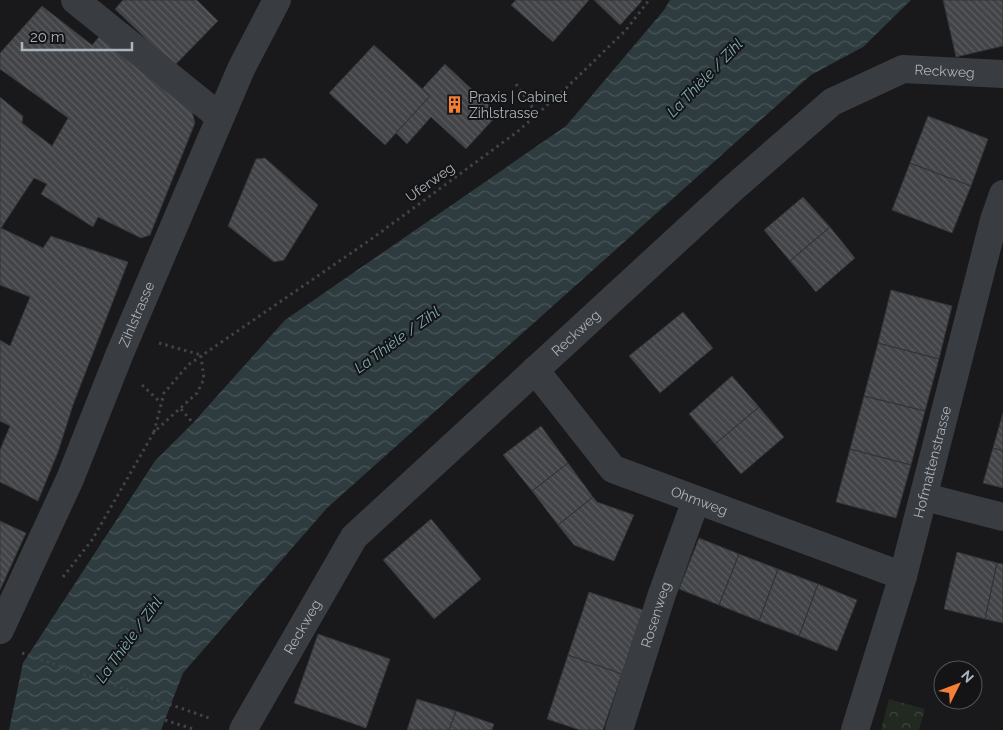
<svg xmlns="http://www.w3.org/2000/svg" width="1003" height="730" font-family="Raleway,sans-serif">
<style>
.park{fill:url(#park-crowns)}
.water{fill:url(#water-waves)}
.building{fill:url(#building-back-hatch);stroke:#333437}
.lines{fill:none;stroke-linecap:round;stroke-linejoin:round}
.path{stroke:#3f4447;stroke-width:3;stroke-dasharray:2.5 4;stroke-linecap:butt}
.minor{stroke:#393c40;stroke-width:28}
.labels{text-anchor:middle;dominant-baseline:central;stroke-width:4;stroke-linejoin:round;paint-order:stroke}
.street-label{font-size:14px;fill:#abb4bb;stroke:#141416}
.poi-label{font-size:14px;fill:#abb4bb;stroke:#141416;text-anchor:start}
.water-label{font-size:15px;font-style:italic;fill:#82acb5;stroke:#141416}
</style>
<defs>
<pattern id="park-crowns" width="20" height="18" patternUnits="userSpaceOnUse" patternTransform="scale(1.25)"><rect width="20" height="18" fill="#212920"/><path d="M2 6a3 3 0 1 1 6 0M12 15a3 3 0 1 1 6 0" fill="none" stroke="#3f463e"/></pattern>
<pattern id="water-waves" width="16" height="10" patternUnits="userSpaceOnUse" patternTransform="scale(1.25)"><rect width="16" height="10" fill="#2e3c3f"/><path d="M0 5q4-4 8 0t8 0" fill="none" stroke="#4a5659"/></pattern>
<pattern id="building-back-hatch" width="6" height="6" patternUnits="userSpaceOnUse" patternTransform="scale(1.25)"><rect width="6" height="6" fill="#434448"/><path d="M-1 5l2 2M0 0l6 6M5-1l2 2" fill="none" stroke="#5b5d60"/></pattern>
</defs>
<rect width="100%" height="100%" fill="#19191b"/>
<path class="park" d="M889,699L925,709L919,730H881Z"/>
<path class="water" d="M670,0H911L863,47L811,75L327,508L183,673L161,730H9L23,663L155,461L193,423L285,320L566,126L664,10Z"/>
<path class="building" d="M123,0H197L218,21L174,66L115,9Z
M516,0H589L553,42L511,5Z
M594,0H641L642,1L620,25Z
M943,0H1003V46L956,57Z
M42,6L92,45L99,37L192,111L195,123L150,235L141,238L98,217L93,227L41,194L47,184L34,178L1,228L43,248L51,236L128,262L73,405L58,452L38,501L0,482V450L10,426L0,421V340L10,346L30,297L0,285V97L23,116L22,123L52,146L68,118L0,69V53Z
M374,45L430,96L385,145L329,93Z
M445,64L498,114L466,149L431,117L407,144L396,133L430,96L422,89Z
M928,116L988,139L971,186L910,163Z
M265,158L318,205L284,260L274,262L228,226L256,159Z
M910,163L971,186L952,233L892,210Z
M803,197L830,227L790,261L764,230Z
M830,227L855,258L816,292L790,261Z
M891,290L952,306L939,359L878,343Z
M683,312L713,348L660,393L629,356Z
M878,343L939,359L925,411L864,396Z
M732,376L759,407L715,444L689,414Z
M864,396L925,411L911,465L850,449Z
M759,407L784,437L741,474L715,444Z
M1003,413V451L993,448Z
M541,426L568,463L532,491L503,455Z
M993,448L1003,451V488L983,483Z
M850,449L911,465L896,518L836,502Z
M568,463L593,497L558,525L532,491Z
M593,497L597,502L634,515L614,561L574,545L558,525Z
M431,519L481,579L434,619L383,560Z
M0,521L26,533L0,590Z
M699,538L739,554L719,605L679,589Z
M957,552L997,563L985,619L944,609Z
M739,554L778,569L759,621L719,605Z
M997,563L1003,564V623L985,619Z
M778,569L818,584L799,636L759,621Z
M818,584L857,600L837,651L799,636Z
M589,592L643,610L622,674L568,655Z
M318,634L390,659L366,728L294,703Z
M568,655L622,674L603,730H580L547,719Z
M417,699L456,711L449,730H407Z
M456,711L494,724L492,730H449Z"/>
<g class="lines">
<path class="path" d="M516,84L537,114
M159,343L201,355
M142,385L160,402
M181,409L193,423
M154,432L164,393L188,365L370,240L517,132L562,92L626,30L649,0
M63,577L92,540L154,432L197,393L204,379L201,356
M22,653L212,719
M165,720L196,730"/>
<g class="minor">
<path d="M75,0L220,117"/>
<path id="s1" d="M535,370L613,469L903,576"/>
<path d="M925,497L1003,517"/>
<path id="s2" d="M0,630L70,479L120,353L241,69L277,0"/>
<path id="s3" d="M243,730L354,537L731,190L832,102L903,69L1003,74"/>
<path id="s4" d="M619,730L662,594L696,500"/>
<path id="s5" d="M855,730L903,576L994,220L1003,194"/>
</g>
</g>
<defs>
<symbol id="building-bare" viewBox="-9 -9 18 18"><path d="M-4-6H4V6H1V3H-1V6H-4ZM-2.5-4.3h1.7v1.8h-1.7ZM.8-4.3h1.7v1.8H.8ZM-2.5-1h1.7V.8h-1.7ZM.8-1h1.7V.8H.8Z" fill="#f47f37" stroke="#141416" stroke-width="2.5" paint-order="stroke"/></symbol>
</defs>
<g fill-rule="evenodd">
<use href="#building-bare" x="442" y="92" width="25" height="25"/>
</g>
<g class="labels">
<g class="street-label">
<text stroke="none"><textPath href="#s3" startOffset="989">Reckweg</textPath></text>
<text transform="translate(430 182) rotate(-36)">Uferweg</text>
<text stroke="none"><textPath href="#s2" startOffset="344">Zihlstrasse</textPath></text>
<text stroke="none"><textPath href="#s3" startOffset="524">Reckweg</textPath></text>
<text stroke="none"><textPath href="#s5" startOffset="279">Hofmattenstrasse</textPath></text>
<text stroke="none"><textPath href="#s1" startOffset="218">Ohmweg</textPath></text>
<text stroke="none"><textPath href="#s4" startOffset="121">Rosenweg</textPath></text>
<text stroke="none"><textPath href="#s3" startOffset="119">Reckweg</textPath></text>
</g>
<g class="poi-label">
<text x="469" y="97">Praxis | Cabinet<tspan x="469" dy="16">Zihlstrasse</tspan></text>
</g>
<g class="water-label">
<text transform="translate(705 78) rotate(-46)">La Thièle / Zihl</text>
<text transform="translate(397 340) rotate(-36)">La Thièle / Zihl</text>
<text transform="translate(129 640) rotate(-54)">La Thièle / Zihl</text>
</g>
</g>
<g transform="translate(958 685) rotate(48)"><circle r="24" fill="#141416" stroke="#505458"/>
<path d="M0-4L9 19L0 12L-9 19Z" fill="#f47f37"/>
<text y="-8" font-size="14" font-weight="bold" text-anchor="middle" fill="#abb4bb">N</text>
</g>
<path d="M22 42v8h110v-8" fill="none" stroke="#abb4bb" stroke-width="2.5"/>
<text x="30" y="42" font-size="15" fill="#abb4bb" stroke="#141416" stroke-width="4" paint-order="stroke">20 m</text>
</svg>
